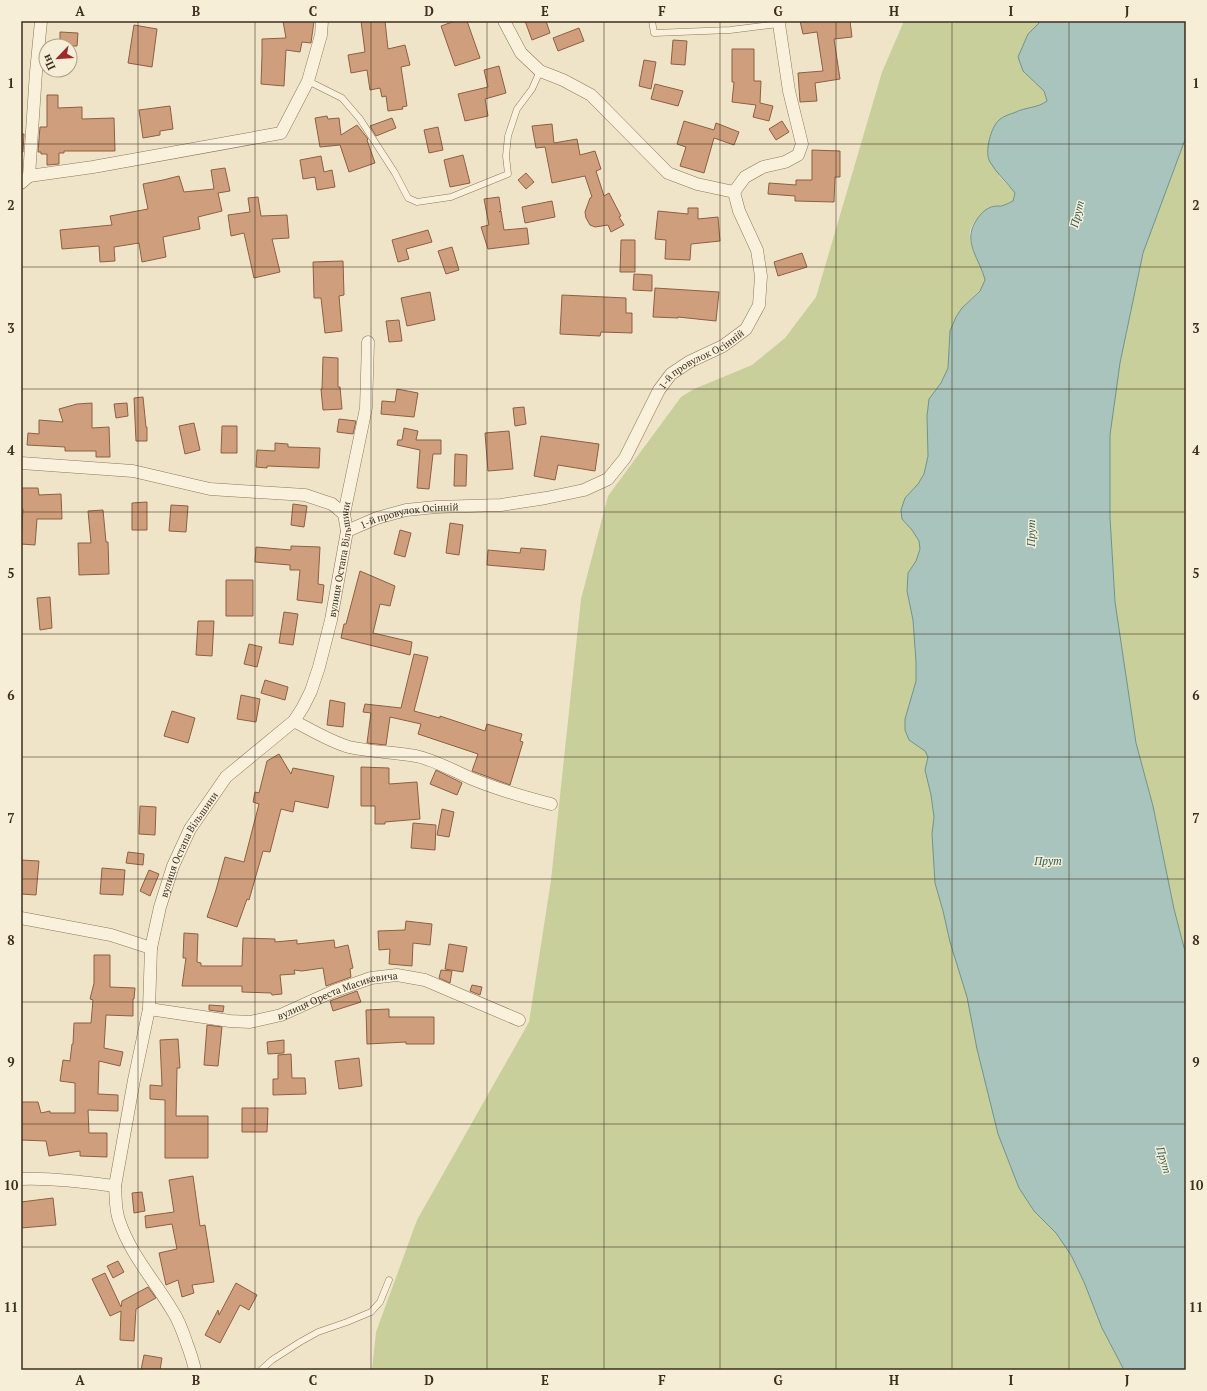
<svg xmlns="http://www.w3.org/2000/svg" width="1207" height="1391" font-family="'PT Serif',serif">
<style>
.green{fill:#c9cf9b}
.water{fill:#a9c4bc;stroke:#6f938a}
.building{fill:#cf9f7d;stroke:#8d5f41}
.lines{fill:none;stroke-linecap:round;stroke-linejoin:round}
.service-casing{stroke:#8d765c;stroke-width:7}
.minor-casing{stroke:#8d765c;stroke-width:13}
.service{stroke:#faf1dc;stroke-width:6}
.minor{stroke:#faf1dc;stroke-width:12}
.grid{fill:none;stroke:#3d2e20;stroke-width:1;stroke-opacity:0.55}
.labels{text-anchor:middle;dominant-baseline:central;stroke-width:3;stroke-linejoin:round;paint-order:stroke}
.street-label{font-size:10px;fill:#3d2e20;stroke:#f7eed8}
.water-label{font-size:11px;font-style:italic;fill:#2f5d5a;stroke:#f7eed8}
.neatline{fill:none;stroke:#3d2e20;stroke-width:1.5}
.grid-label{font-size:13px;text-anchor:middle;font-weight:bold;fill:#3d2e20}
</style>
<rect width="100%" height="100%" fill="#f0e4c8"/>
<path class="green" d="M904,21H1041L1028,34L1023,71L1044,91L1047,101L1042,105L1018,111L999,176L1008,185L1015,193L1013,201L1003,205L988,208C983,214 974,221 971,228C965,242 982,265 985,280L980,290L962,308L956,317L950,331L948,368L941,383L929,399L927,416L928,456L924,474L918,484L905,498L902,519L912,530L919,541L920,549L916,561L908,574L907,591L913,620L916,662V681L905,719L909,740L925,751L928,757L925,770L931,795L934,817L932,834L935,883L943,911L950,942L967,997L998,1134L1019,1188L1034,1211L1056,1233L1071,1255L1084,1282L1102,1328L1124,1370H372L376,1332L417,1220L529,1022L551,880L581,599L608,496L681,397L694,389L752,365L785,338L816,297L882,72Z
M1186,137V955L1174,909L1153,806L1136,743L1115,602L1110,517V435L1120,363L1143,253Z"/>
<path class="water" d="M1041,21H1186V137L1143,253L1120,363L1110,435V517L1115,602L1136,743L1153,806L1174,909L1186,955V1370H1124L1102,1328L1084,1282L1071,1255L1056,1233L1034,1211L1019,1188L998,1134L977,1049L967,997L950,942L943,911L935,883L932,834L934,817L931,795L925,770L928,757L925,751L909,740L905,730V719L916,681V662L913,620L907,591L908,573L916,561L920,549L919,541L912,530L902,519L901,510L905,498L918,484L924,474L928,456L927,416L929,399L941,383L948,368L950,331L956,317L962,308L980,291L985,280C980,259 962,242 976,221C978,217 984,210 989,208C992,206 997,206 1001,206C1005,205 1009,203 1013,201L1015,193C1007,182 997,174 990,162C984,152 991,127 999,120C1003,116 1011,114 1016,112C1026,107 1038,108 1047,101L1044,91L1023,71L1018,57L1028,34Z"/>
<path class="building" d="M283,21H314L311,43L302,42L300,52L286,50L284,86L261,84L262,55V39L286,38Z
M361,21H385L388,49L405,45L410,65L401,67L407,106L402,107L403,109L388,111L386,96L382,97L380,88L370,90L367,70L351,73L348,55L365,52Z
M455,21H467L480,58L455,66L441,26Z
M525,21H546L550,33L532,40Z
M800,21H850L852,37L834,39L840,79L815,83L817,101L800,102L798,73L823,71L817,32L803,34Z
M134,25L157,29L152,67L128,63Z
M579,28L584,41L558,51L553,38Z
M60,32L78,33L77,46H60Z
M673,40L687,41L685,65L671,64Z
M732,49H754V81H761L760,103L773,106L769,121L753,117L756,105L732,102L734,82H732Z
M644,60L656,62L651,89L639,86Z
M499,66L506,93L485,99L488,116L465,121L458,94L488,87L484,70Z
M655,84L683,91L678,106L651,99Z
M47,95H58V108L82,107V119L114,118L115,151H64V153H59V164L47,165V154H41V152H38L40,127H47Z
M170,106L173,129L160,131V135L143,138L139,110Z
M327,116L328,119L339,118L341,135L357,125L368,139L367,140L375,163L349,172L340,145L320,147L315,118Z
M392,118L396,128L376,136L370,126Z
M684,121L714,130L716,123L739,132L734,145L714,138L704,173L680,166L686,147L677,144Z
M782,121L789,132L776,140L769,129Z
M552,124L554,143L577,139L580,155L595,151L601,169L596,171L604,196L609,193L621,216L619,217L624,225L611,232L608,225L595,227L590,225L586,218L585,212L590,198L592,197L585,176L552,183L545,147L536,148L532,126Z
M438,127L443,150L429,153L424,130Z
M21,134H24L23,152H21Z
M812,150L840,151V177H835L834,202L795,201V196L768,194L769,183L796,185V180H812Z
M463,155L470,183L450,187L444,160Z
M321,156L324,172L332,170L335,187L317,190L315,177L303,179L300,160Z
M225,168L230,191L218,193L222,211L198,217L200,229L163,237L166,257L142,262L139,243L114,247L115,261L100,262L99,246L62,249L60,230L112,225L110,216L148,209L143,184L163,180L179,176L184,192L214,189L211,170Z
M526,173L534,182L526,189L518,180Z
M258,197L261,216L287,215L289,238L272,239L280,272L254,278L244,233L231,236L228,215L250,212L248,198Z
M499,197L501,210L499,212L501,211L504,230L527,228L529,244L488,249L481,227L489,225L484,199Z
M552,201L555,217L525,223L522,207Z
M688,208H698V219L718,217L720,241L691,244L690,260L665,259L666,240L655,239L658,211L688,214Z
M428,230L432,242L406,249L409,259L398,262L392,240Z
M621,240H635V272H620Z
M452,247L459,270L446,274L438,251Z
M802,253L807,267L778,276L774,262Z
M343,261L344,295L339,296L342,331L325,333L321,298H314L313,262Z
M634,274L652,275V291L633,290Z
M655,288L719,292L716,321L678,317V318L653,317Z
M430,292L435,320L407,326L401,298Z
M562,295L626,298V313H632V333L601,332L600,336L560,334Z
M399,320L402,341L389,342L386,321Z
M323,357L338,358V387H340L342,409L323,410L321,389H322Z
M397,389L418,393L414,417L381,414L382,401L395,402Z
M143,397L146,427H147V441H136L134,398Z
M92,403V428L109,427L110,457H96V451H65V447L27,445L28,433L39,434V420L63,422L59,409L77,404Z
M127,403L128,416L116,418L114,404Z
M524,407L526,424L515,426L513,408Z
M339,419L356,421L353,434L337,432Z
M194,423L200,450L185,454L179,426Z
M222,426H237V453H221Z
M404,428L418,431L416,440H441V454H433L429,489L417,488L420,450L397,445L398,440H402Z
M509,431L513,469L488,471L485,433Z
M541,436L599,444L595,471L558,465L555,480L534,476Z
M275,443L288,444V447L320,448L319,468L267,466V468L256,467L257,450L275,451Z
M455,454L467,455L466,486H454Z
M21,488H38L39,495L61,494L62,519H37L35,545L21,544L23,509H21Z
M147,502V530H132V503Z
M293,504L307,506L304,527L291,525Z
M171,505L188,506L186,532L169,531Z
M103,510L106,542H108L109,574L79,575L78,543H91L88,511Z
M450,523L463,525L459,555L446,553Z
M400,530L411,533L405,557L394,554Z
M291,546L320,547L318,584L324,585L322,603L297,600L300,570H290V565L255,562L256,547L291,550Z
M521,548L546,550L544,570L487,565L488,550L520,553Z
M360,571L395,586L390,606L380,604L373,633L412,642L410,655L341,638L344,624H346Z
M226,580H253V616H226Z
M50,597L52,628L40,630L37,598Z
M284,612L298,614L293,645L279,643Z
M198,621H214L212,656L196,655Z
M249,644L262,647L257,667L244,664Z
M414,654L428,657L414,711L440,718V716L485,731L487,724L522,734L520,741L523,742L510,785L472,771L478,754L418,734L421,724L390,717L386,745L367,743L371,713L363,712L365,704L401,708Z
M265,680L288,687L285,700L261,693Z
M241,695L260,699L256,722L237,719Z
M330,700L345,703L343,727L327,725Z
M172,711L195,718L188,743L164,736Z
M279,754L291,774L293,768L334,776L328,808L295,801L293,812L281,809L270,852L263,851L249,900L247,899L237,927L207,917L216,890L225,857L244,862L259,804L253,802L255,792L259,793L267,761Z
M361,767L389,768V784L417,782L420,819L385,822V824H375V806H361Z
M436,770L462,783L457,795L430,784Z
M140,806L156,807L155,835L139,834Z
M442,809L454,812L449,837L437,835Z
M413,823L436,825L435,850L411,848Z
M128,852L144,854L143,865L126,863Z
M21,860L39,861L36,895L21,894Z
M102,868L125,870L123,895L100,894Z
M149,870L159,874L150,896L140,891Z
M406,921L432,924L430,945L413,943L412,966L389,964L390,949L379,950L378,931L405,930Z
M184,933L198,934L197,962L201,963V966H242L243,938L275,939V942L297,940V944L334,940L335,948L348,945L353,968L350,969L351,977L326,986L323,968L302,971L294,970L295,974L280,975L282,994L272,995L271,993L242,992V986H182L186,958H183Z
M449,944L467,947L463,972L445,969Z
M94,955H110V987L135,988L134,999H133V1016L106,1015L104,1048L123,1052L120,1066L99,1061L98,1094L118,1095V1111L88,1110L89,1133H107V1157L80,1156V1151L49,1156L46,1141L21,1140V1102H38L41,1113L50,1111V1113H75V1083L60,1081L63,1060L70,1061L72,1044H73L74,1023H91L93,1000L90,999L94,983Z
M441,970L452,971L450,983L439,978Z
M472,985L482,987L480,995L470,991Z
M357,991L361,1002L333,1011L330,1001Z
M209,1005L224,1006L223,1012L209,1010Z
M389,1009V1017H434V1044H406V1042L367,1044L366,1010Z
M207,1025L222,1027L218,1066L204,1065Z
M178,1039L180,1068H177L176,1116H208V1158H165V1100L150,1099V1085L162,1086L160,1040Z
M284,1040V1053L268,1054L267,1042Z
M291,1054L292,1078H305L306,1094L273,1095V1079H278V1055Z
M359,1058L362,1086L339,1089L335,1061Z
M242,1108H268L267,1132H242Z
M193,1176L200,1226L205,1225L214,1282L192,1285L194,1293L182,1297L178,1280L166,1285L159,1253L177,1249L172,1224L146,1228L145,1216L174,1212L169,1180Z
M142,1192L145,1211L134,1213L132,1193Z
M53,1198L56,1225L21,1228V1202Z
M118,1261L124,1272L113,1278L107,1266Z
M105,1273L121,1307L122,1301L148,1287L156,1298L136,1309L134,1341L120,1340L121,1311L110,1316L92,1279Z
M236,1283L257,1295L249,1310L240,1305L220,1343L205,1335L218,1310L219,1315Z
M144,1355L162,1358L160,1370H141Z"/>
<g class="lines">
<defs>
<path id="service" d="M652,21L654,33L730,30L779,24
M308,81L342,98L360,119L395,173L408,198L417,202L451,197L508,174L506,156L508,136L517,109L532,89L540,71
M261,1370L272,1360L300,1342L318,1332L347,1322L371,1312L380,1302L389,1280"/>
<g id="minor">
<path d="M29,176L93,167L281,133L308,81L321,35L322,21"/>
<path d="M21,183L29,176L36,72L41,21"/>
<path d="M734,192L745,177L763,167L785,162L798,155L802,144L789,91L779,24L780,21"/>
<path d="M21,463L133,471L210,489L305,495L332,504L344,514"/>
<path id="s1" d="M347,531L377,518L406,510L436,507L501,505L546,498L584,490L608,479L625,458L659,390L671,374L689,362L723,346L746,329L759,305L761,276L757,250L739,211L734,192L697,184L668,173L591,95L563,80L540,71L521,53L504,21"/>
<path d="M294,721C311,730 331,742 349,747C371,752 394,752 416,756C435,760 452,770 470,778C496,789 524,797 551,804"/>
<path d="M21,918L111,935L151,948"/>
<path id="s2" d="M149,1009L230,1021L250,1022L281,1015L334,991L371,978L397,975L425,980L519,1020"/>
<path d="M21,1179C53,1178 84,1182 115,1186"/>
<path id="s3" d="M195,1370C193,1361 190,1352 187,1344C183,1332 179,1320 172,1310C154,1280 130,1254 119,1220C115,1209 116,1198 115,1186L134,1080L149,1009L151,948L160,907L173,866L190,829L226,777L294,721L303,707L311,691L319,667L331,620L347,531L344,514L366,408L368,342"/>
</g>
</defs>
<use href="#service" class="service-casing"/>
<use href="#minor" class="minor-casing"/>
<use href="#service" class="service"/>
<use href="#minor" class="minor"/>
</g>
<path class="grid" d="M138,21V1370M255,21V1370M371,21V1370M487,21V1370M604,21V1370M720,21V1370M836,21V1370M952,21V1370M1069,21V1370M21,144H1186M21,267H1186M21,389H1186M21,512H1186M21,634H1186M21,757H1186M21,879H1186M21,1002H1186M21,1124H1186M21,1247H1186"/>
<g class="labels">
<g class="street-label">
<text stroke="none"><textPath href="#s1" startOffset="425">1-й провулок Осінній</textPath></text>
<text stroke="none"><textPath href="#s1" startOffset="65">1-й провулок Осінній</textPath></text>
<text stroke="none"><textPath href="#s3" startOffset="892">вулиця Остапа Вільшини</textPath></text>
<text stroke="none"><textPath href="#s3" startOffset="556">вулиця Остапа Вільшини</textPath></text>
<text stroke="none"><textPath href="#s2" startOffset="194">вулиця Ореста Масикевича</textPath></text>
</g>
<g class="water-label">
<text transform="translate(1077 214) rotate(-76)">Прут</text>
<text transform="translate(1031 533) rotate(-89)">Прут</text>
<text x="1048" y="861">Прут</text>
<text transform="translate(1164 1160) rotate(73)">Прут</text>
</g>
</g>
<rect width="1207" height="1391" fill="none" stroke="#f7eed8" stroke-width="44"/>
<g transform="translate(58 58) rotate(245)"><circle r="19" fill="#f7eed8" stroke="#ada18e"/>
<path d="M0-3L7 15L0 10L-7 15Z" fill="#9e2a2b"/>
<text y="-6" font-size="11" font-weight="bold" text-anchor="middle" fill="#3d2e20">Пн</text>
</g>
<rect x="22" y="22" width="1163" height="1347" class="neatline"/>
<g class="grid-label">
<text x="80" y="16">A</text>
<text x="196" y="16">B</text>
<text x="313" y="16">C</text>
<text x="429" y="16">D</text>
<text x="545" y="16">E</text>
<text x="662" y="16">F</text>
<text x="778" y="16">G</text>
<text x="894" y="16">H</text>
<text x="1011" y="16">I</text>
<text x="1127" y="16">J</text>
<text x="11" y="88">1</text>
<text x="1196" y="88">1</text>
<text x="11" y="210">2</text>
<text x="1196" y="210">2</text>
<text x="11" y="333">3</text>
<text x="1196" y="333">3</text>
<text x="11" y="455">4</text>
<text x="1196" y="455">4</text>
<text x="11" y="578">5</text>
<text x="1196" y="578">5</text>
<text x="11" y="700">6</text>
<text x="1196" y="700">6</text>
<text x="11" y="823">7</text>
<text x="1196" y="823">7</text>
<text x="11" y="945">8</text>
<text x="1196" y="945">8</text>
<text x="11" y="1067">9</text>
<text x="1196" y="1067">9</text>
<text x="11" y="1190">10</text>
<text x="1196" y="1190">10</text>
<text x="11" y="1312">11</text>
<text x="1196" y="1312">11</text>
<text x="80" y="1385">A</text>
<text x="196" y="1385">B</text>
<text x="313" y="1385">C</text>
<text x="429" y="1385">D</text>
<text x="545" y="1385">E</text>
<text x="662" y="1385">F</text>
<text x="778" y="1385">G</text>
<text x="894" y="1385">H</text>
<text x="1011" y="1385">I</text>
<text x="1127" y="1385">J</text>
</g>
</svg>
